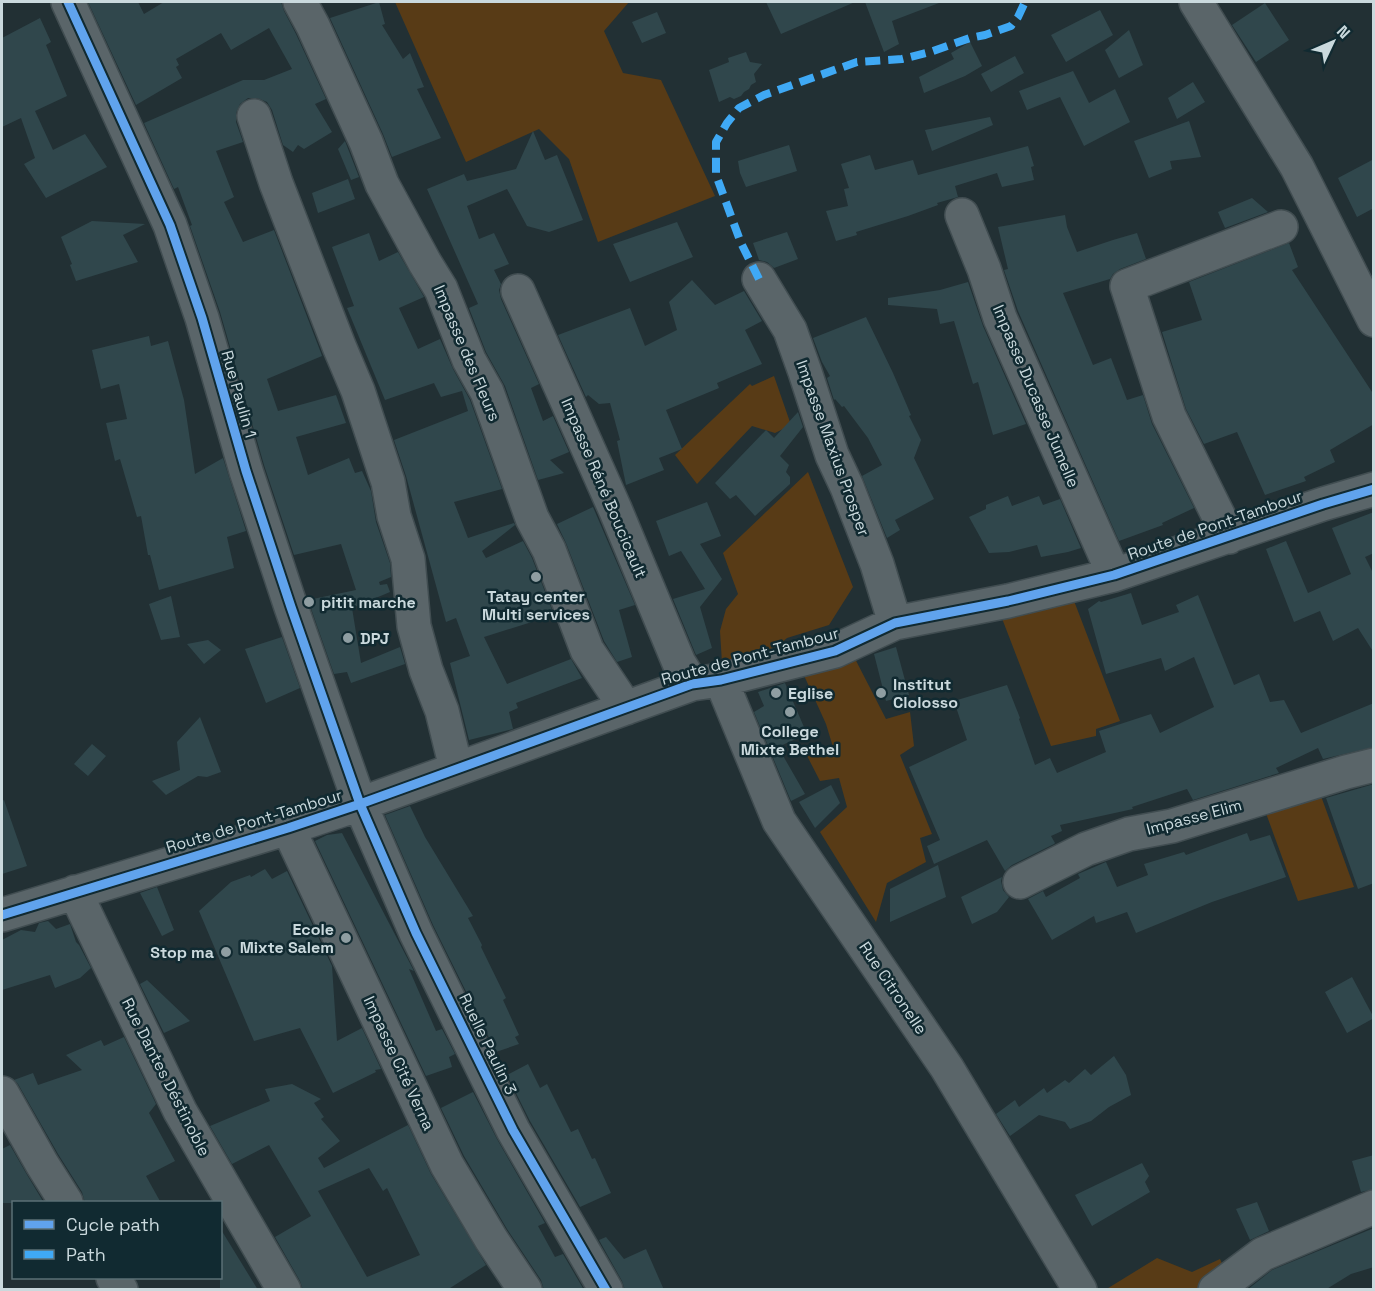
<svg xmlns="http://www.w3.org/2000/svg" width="1375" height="1291" font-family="'Space Grotesk',sans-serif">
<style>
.green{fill:#583b16}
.building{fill:#30474c;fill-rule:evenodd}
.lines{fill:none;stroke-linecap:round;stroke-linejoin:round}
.minor-casing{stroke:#414d51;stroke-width:36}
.minor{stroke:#5a6569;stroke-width:33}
.quiet{stroke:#3fa9f5;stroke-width:8;stroke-dasharray:15 8;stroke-linecap:butt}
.cycleway-casing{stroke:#112a31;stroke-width:13}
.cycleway{stroke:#60a3ed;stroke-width:9}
.poi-dot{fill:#8f9ea2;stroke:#112a31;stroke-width:2}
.labels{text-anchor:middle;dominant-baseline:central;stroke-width:5;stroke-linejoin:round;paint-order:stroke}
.street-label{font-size:16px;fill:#cad9dd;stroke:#112a31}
.poi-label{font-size:16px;font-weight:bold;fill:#cad9dd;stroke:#112a31;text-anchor:start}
</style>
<rect width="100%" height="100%" fill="#223034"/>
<path class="green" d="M395,2H629L604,31L623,73L661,80L715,196L598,242L569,159L539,129L466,162Z
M774,376L791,425L775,433L752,426L697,484L675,455L750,384L752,386Z
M808,472L853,587L829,625L787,638L754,666L722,663L720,631L726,609L738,594L723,553Z
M1071,593L1120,721L1096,729V736L1051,746L998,608Z
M850,649L886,719L910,712L914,746L900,755L932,834L920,838L926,862L887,883L876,922L820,832L847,807L839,778L820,781L803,748L833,747L826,724L802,671Z
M1321,796L1354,887L1298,901L1263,805Z
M1157,1258L1192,1272L1220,1259L1228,1277L1203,1289L1105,1290Z"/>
<path class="building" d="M88,2H138L144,14L164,2H281L284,11L296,34L326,99L315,104L332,132L304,149L298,145L293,152L283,145L272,110L267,102L257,98H248L240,104L236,113V122L243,142L216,151L234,197L224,202L243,242L274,230L321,353L322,356L267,379L278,411L336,395L346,423L296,437L308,475L349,458L355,473L362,471L371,491L376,522L390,563L391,577L379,582L380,585L387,584L390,592L352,608L361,663L400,647L405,664L351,683L347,672L334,674L308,600L356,590L341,544L294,555L264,465L220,312L190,226L192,225L178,187L174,189L144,123L243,80H264L292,69L269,28L231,50L221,33L176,59L179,65L176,67L182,78L136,105Z
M379,2L385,24L382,25L403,59L410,53L424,87L417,89L441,138L392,157L383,134L330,18Z
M766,2H855L781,34Z
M865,2H939V3L892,21L899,44L884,52Z
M1265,3L1289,40L1256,62L1232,25Z
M1100,10L1113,35L1066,62L1051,35Z
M657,12L666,33L642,43L632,22Z
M40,18L51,42L46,45L67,96L35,111L53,150L85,134L107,167L46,198L24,164L35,158L21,118L2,127V38Z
M1129,30L1143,65L1119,78L1105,50Z
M970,42L982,66L965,76L924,93L919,77L954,59L951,53Z
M746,52L750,62L762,64L754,74L756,82L751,85L749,89L744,92L741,96L734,99L730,97L719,102L709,70L729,62L728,58Z
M1015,56L1024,73L991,92L981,74Z
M1073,71L1089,103L1115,89L1130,122L1084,146L1060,97L1027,110L1019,91Z
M1193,82L1205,102L1177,119L1168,98Z
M990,117L993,125L932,151L925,130Z
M1189,121L1201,157L1170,161L1172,169L1149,178L1134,141Z
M533,131L545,160L557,155L583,220L549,232L527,226L507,189L467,206L479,239L494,233L509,264L494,270L501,284L499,290L501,299L539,384L531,388L543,421L553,416L569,452L550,460L564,473L538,480L505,386L486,352L469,308L478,304L427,189L464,174L467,181L516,169Z
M345,141L359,177L351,180L338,149Z
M789,145L797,171L746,187L740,173L738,161Z
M1028,146L1034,166L1031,167L1034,180L1002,187L997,173L955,186L958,197L937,203L938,205L908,216L856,232L857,235L836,241L826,211L848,206L844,189L849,188L841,164L870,155L875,170L913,160L918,175Z
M1374,159V208L1357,217L1338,178Z
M348,179L355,199L318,213L312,193Z
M1252,198L1268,212L1225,228L1218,212Z
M1065,215L1067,227L1077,252L1113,240L1137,233L1146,259L1120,269L1113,274L1110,279L1063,293L1093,365L1111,358L1127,400L1143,395L1152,424L1194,508L1162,523L1163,525L1119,541L1018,311L1004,270L1008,269L998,227Z
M92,221L145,224L123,235L138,262L76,281L70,265L72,264L61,237Z
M677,222L693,257L630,282L613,244Z
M787,232L798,259L774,268L767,262L759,260L753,243Z
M369,233L379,261L398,252L424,297L399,308L418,349L440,339L453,369L470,400L502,489L454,502L468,538L514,523L515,525L482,551L486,558L523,541L532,558L554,615L484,637L507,684L571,659L582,678L516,703L518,708L509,712L513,729L469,740L450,663L470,656L456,618L446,622L406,476L394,440L468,411L462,391L441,397L434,383L385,400L347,308L354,306L332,247Z
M1289,243L1298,267L1292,270L1374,395V424L1330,450L1335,462L1304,477L1306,481L1265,495L1237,432L1204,444L1186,409L1162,332L1202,320L1189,282Z
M692,280L715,305L744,291L762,321L745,330L762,364L717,383L719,388L666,410L682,449L659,458L664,470L626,485L617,441L620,440L610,403L599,404L588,395L586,397L558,335L630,308L645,346L677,330L669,302Z
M968,282L983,326L1026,424L993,435L978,382L973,384L954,321L940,324L937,309L888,305V298L940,290Z
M866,317L893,373L911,415L909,416L921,440L914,458L934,499L895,520L900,530L887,538L862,476L882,465L868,438L844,406L842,407L835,399L834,400L827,378L830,376L822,362L813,338Z
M149,336L151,346L168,341L184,400L195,474L223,458L246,531L227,537L234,568L159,590L150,555H148L141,516L137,517L120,459L115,461L106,423L127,419L119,384L101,389L92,350Z
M798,412L803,427L780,456L789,465L786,472L790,477V484L755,516L736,495L730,499L715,483L766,430L774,438Z
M1008,496L1012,506L1039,496L1043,505L1060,499L1081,548L1068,552L1041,557L1037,545L1009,552L989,553L969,517L986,509V505Z
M707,502L721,536L700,544L722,579L700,607L712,648L696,655L673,599L705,589L681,551L669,556L656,521Z
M593,507L635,605L619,610L632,657L617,662L604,641L566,543L557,524Z
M1374,512V553L1365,557L1374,575V653L1358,628L1333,641L1320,611L1294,622L1266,549L1286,541L1308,593L1351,574L1332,528Z
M1131,593L1142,625L1179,612L1176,605L1198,595L1234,685L1259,674L1270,702L1284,700L1301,733L1374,703V747L1323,759L1318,748L1276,768L1279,773L1193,800L1187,789L1132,807L1133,809L1060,825L1062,831L1051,836L1055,843L1054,844L1012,865L1005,871L987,840L934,864L927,846L940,840L909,767L967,740L954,701L1007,685L1020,718L1019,719L1035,765L1050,758L1057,773L1106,752L1099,731L1151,714L1160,733L1214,707L1194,657L1165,671L1161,658L1106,674L1088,609L1099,601L1101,602Z
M171,596L180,637L161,640L149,604Z
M282,637L300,688L266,703L245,649Z
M208,640L221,650L204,664L187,644Z
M896,647L909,695L886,701L874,654Z
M785,683L807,734L778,747L805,794L791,801L754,712L764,706L758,692Z
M200,717L221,772L207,777L198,776L166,795L152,781L180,770L177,742Z
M92,744L106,756L88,776L74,764Z
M1374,784V883L1358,889L1326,798Z
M831,785L840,803L815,828L799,802Z
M4,800L27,866L2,874V801Z
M410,806L425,837L473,916L468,918L482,945L481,947L506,998L503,1000L519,1035L515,1037L519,1044L496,1052L433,925L385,815Z
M342,833L414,971L409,969L436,1031L442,1029L455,1054L449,1057L452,1067L426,1076L315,841L327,835Z
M1247,833L1250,841L1270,835L1286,877L1212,902L1136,933L1127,912L1096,923L1094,916L1052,940L1028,899L1043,891L1046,897L1080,878L1078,874L1106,862L1117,887L1148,875L1144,864L1184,852L1186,855Z
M938,865L946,897L890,922V889Z
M265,869L272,879L287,871L332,966L337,1041L362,1028L381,1069L375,1070L376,1072L333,1093L300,1028L254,1041L199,911L231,882L250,875L251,877Z
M1002,877L1001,881L1003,890L1009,897L997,912L972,924L961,897Z
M157,887L174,930L162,936L140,893Z
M48,921L56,929L70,924L76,942L79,945L91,968L80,978L55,988L50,975L2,990V940L21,930L35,932L39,923Z
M1352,977L1374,1018L1347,1033L1325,992Z
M147,980L190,1021L164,1033L140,984Z
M124,1037L156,1104L149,1113L175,1161L146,1176L161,1203H85L82,1192L58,1154L18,1084L14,1080L33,1073L38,1085L82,1070L66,1055L101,1040L104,1046Z
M1114,1056L1126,1075L1131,1095L1109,1107L1091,1121L1070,1129L1065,1122L1039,1115L1010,1136L996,1114L1015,1100L1019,1107L1044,1088L1047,1093L1065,1080L1069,1083L1085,1069L1091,1075Z
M528,1064L540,1088L547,1084L571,1132L578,1129L592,1159L595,1158L611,1193L580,1207L530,1121L507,1075Z
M292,1084L321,1099L314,1103L324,1117L321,1119L340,1141L318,1158L324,1168L408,1125L431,1174L486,1265L447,1290H303L300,1281L275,1237L311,1216L269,1145L232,1164L210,1126L270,1101L265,1089ZM369,1168L383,1191L387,1188L420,1255L367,1277L318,1191Z
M473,1092L497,1139L545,1223L538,1226L555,1257L563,1254L584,1290H544L541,1280L507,1229L464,1156L441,1108Z
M10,1145L26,1173L44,1203H2V1149Z
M1374,1155V1189L1361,1192L1352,1161Z
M1142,1163L1149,1176L1145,1182L1150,1192L1092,1226L1075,1195Z
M1257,1202L1269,1231L1250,1240L1236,1209Z
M220,1228L258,1290H220Z
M1374,1228V1267L1351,1274L1325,1290H1247L1272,1270Z
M606,1237L624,1259L646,1249L664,1290H625L622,1281L599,1240Z"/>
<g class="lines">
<defs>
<path id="minor" d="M68,2L170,225L202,318L246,471L291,607L360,804L416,933L513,1130L606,1290
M300,2L313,26L366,142L382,184L425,263L441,289L469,360L487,392L532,518L549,550L587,650L626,708
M1196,2L1297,167L1374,320
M254,116L276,183L339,346L358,391L388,482L394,516L408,559L414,626L426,670L442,711L456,768
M962,215L984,269L1000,318L1114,575
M759,279L790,330L805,372L832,455L847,487L877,564L895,623
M518,291L615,509L679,663L692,684
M1229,537L1169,416L1127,286L1281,227
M721,680L779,821L947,1068L1080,1290
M288,828L447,1165L491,1239L525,1290
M1020,882L1086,849L1129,834L1172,826L1346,772L1374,765
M75,892L180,1111L284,1290
M2,915L288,828L360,804L692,684L721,680L835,651L895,623L1008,601L1114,575L1323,504L1374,489
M2,1093L42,1164L66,1202
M113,1278L121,1290
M1215,1290L1263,1254L1374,1207"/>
</defs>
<use href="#minor" class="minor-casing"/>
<use href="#minor" class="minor"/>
<path class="quiet" d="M759,279L741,243L716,175V142L727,123L739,108L764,95L857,62L902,59L930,52L970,38L985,35L1011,26L1018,17L1025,2"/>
<defs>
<path id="cycleway" d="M68,2L170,225L202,318L246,471L291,607L360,804L416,933L513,1130L606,1290
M2,915L288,828L360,804L692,684L721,680L835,651L895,623L1008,601L1114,575L1323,504L1374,489"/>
</defs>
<use href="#cycleway" class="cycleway-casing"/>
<use href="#cycleway" class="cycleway"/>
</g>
<g class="poi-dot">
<circle cx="536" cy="577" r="6"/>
<circle cx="309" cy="602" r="6"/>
<circle cx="348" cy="638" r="6"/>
<circle cx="776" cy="693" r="6"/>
<circle cx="881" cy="693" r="6"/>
<circle cx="790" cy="712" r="6"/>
<circle cx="346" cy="938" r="6"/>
<circle cx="226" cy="952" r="6"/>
</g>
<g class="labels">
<g class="street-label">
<text transform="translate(467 353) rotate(67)">Impasse des Fleurs</text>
<text transform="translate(239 394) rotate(74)">Rue Paulin 1</text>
<text transform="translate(1036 396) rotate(67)">Impasse Ducasse Jumelle</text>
<text transform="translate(833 448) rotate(70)">Impasse Maxius Prosper</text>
<text transform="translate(604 488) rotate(67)">Impasse Réné Boucicault</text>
<text transform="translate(1215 525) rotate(-19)">Route de Pont-Tambour</text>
<text transform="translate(750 656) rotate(-15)">Route de Pont-Tambour</text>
<text transform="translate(1194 817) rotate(-15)">Impasse Elim</text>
<text transform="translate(254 821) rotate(-17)">Route de Pont-Tambour</text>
<text transform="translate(893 988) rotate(56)">Rue Citronelle</text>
<text transform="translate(488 1044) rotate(64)">Ruelle Paulin 3</text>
<text transform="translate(399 1063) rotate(65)">Impasse Cité Verna</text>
<text transform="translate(166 1077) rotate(63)">Rue Dantes Déstinoble</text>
</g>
<g class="poi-label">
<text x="536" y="596" text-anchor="middle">Tatay center<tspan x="536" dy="18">Multi services</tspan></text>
<text x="321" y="602">pitit marche</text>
<text x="360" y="638">DPJ</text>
<text x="893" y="684">Institut<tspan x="893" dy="18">Clolosso</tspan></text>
<text x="788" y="693">Eglise</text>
<text x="790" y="731" text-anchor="middle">College<tspan x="790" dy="18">Mixte Bethel</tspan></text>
<text x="334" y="929" text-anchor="end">Ecole<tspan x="334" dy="18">Mixte Salem</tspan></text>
<text x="214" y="952" text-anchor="end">Stop ma</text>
</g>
</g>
<rect width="1375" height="1291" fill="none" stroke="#cad9dd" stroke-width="6"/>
<rect x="12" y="1201" width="210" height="78" fill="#112a31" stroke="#5b7076" stroke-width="1.5"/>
<rect x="24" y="1220" width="30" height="9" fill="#60a3ed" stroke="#5b7076" stroke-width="1.5"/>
<text x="66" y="1231" font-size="18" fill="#cad9dd">Cycle path</text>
<rect x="24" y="1250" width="30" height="9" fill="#3fa9f5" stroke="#5b7076" stroke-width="1.5"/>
<text x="66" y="1261" font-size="18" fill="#cad9dd">Path</text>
<g transform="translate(1333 42) rotate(46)" stroke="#112a31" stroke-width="4.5" paint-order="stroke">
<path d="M0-4.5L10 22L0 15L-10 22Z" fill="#cad9dd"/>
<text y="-9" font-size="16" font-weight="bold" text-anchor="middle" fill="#cad9dd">N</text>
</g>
</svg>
